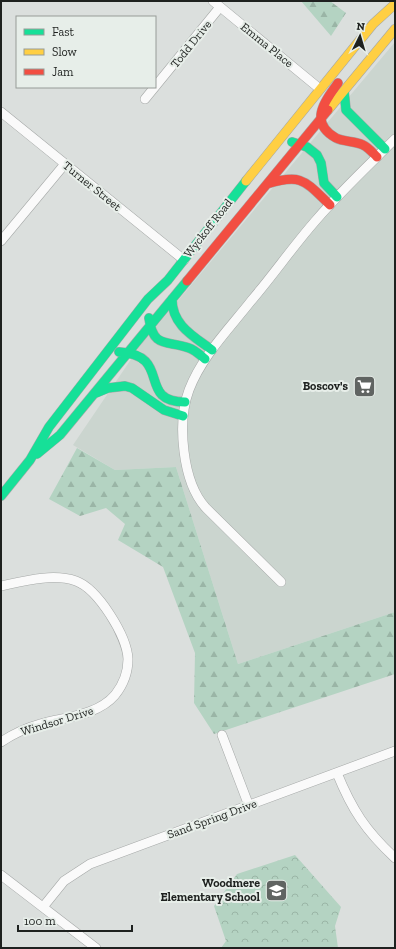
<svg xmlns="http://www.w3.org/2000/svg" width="396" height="949" font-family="'Zilla Slab',serif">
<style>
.built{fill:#cbd5cf}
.forest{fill:url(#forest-firs)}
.park{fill:url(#park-crowns)}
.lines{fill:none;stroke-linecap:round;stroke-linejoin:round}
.street-casing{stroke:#a5a8a7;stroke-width:10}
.fast-casing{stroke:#a5a8a7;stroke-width:10}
.slow-casing{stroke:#a5a8a7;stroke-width:10}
.jam-casing{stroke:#a5a8a7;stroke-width:10}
.street{stroke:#fafafa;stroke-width:9}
.fast{stroke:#16e098;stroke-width:9}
.slow{stroke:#ffcf43;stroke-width:9}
.jam{stroke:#f24e42;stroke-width:9}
.labels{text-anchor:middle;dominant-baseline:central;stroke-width:4;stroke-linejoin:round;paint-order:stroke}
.street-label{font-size:12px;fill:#1e211f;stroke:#e7eee9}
.poi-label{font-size:12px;font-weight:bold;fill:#1e211f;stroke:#e7eee9;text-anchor:end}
</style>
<defs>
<pattern id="forest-firs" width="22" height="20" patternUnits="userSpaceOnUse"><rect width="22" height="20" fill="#b4d3c2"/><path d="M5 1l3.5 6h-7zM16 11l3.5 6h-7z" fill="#9ab5a6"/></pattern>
<pattern id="park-crowns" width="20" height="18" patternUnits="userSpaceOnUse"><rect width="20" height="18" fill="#b4d3c2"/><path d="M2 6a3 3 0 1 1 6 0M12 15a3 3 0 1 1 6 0" fill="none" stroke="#9ab5a6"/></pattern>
</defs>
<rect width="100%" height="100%" fill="#dbdfdd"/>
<path class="built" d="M395,42V612L238,664L176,467L115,470L73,445L140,346Z"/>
<path class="forest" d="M301,1H330L346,13L331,36Z
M77,448L115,470L176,467L238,664L395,612V674L214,734L194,703L195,653L163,567L118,540L125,524L106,508L80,516L49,499Z"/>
<path class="park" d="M295,855L341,907L335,926L338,948H221L226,941L214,906L237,874Z"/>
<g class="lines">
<defs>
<path id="street" d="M213,1L320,89
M145,99L220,7
M1,112L184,260
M1,241L64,165
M281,582L206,508C182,482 177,422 189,390C202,356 229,329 251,301C274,274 294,245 317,219C341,191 369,165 395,139
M1,586C24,581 53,573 76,581C98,589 127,636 128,659C128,672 123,685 115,695C97,716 64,717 40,724C26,728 13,734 1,742
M222,735L249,806
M337,773C352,810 366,831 395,858
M1,875L96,948
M43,907L64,881L90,864L395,751"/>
<path id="fast" d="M344,91L346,110L385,149
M292,142L307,147L317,155L321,163L324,183L337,197
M172,299C172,325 193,336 212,350
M149,318C153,349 167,340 189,348C195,350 200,355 205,359
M119,352C173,355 136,402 185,402
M96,393L108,388L125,386L132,388L164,410L183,416
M37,454L60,435L187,281
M1,496L30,460L49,427L148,299L168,280L246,181"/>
<path id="slow" d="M328,110L395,29
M246,181L373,24L395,4"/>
<path id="jam" d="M338,83C325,101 308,122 336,138C344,142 355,141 363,145C368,147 373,153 377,157
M267,184C302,173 305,181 330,205
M187,281L328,110"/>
</defs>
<use href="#street" class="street-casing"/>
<use href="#fast" class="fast-casing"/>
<use href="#slow" class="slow-casing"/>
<use href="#jam" class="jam-casing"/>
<use href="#street" class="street"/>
<use href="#fast" class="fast"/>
<use href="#slow" class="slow"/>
<use href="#jam" class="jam"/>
</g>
<defs>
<symbol id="supermarket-square" viewBox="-11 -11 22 22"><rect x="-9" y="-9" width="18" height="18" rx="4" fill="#606462" stroke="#e7eee9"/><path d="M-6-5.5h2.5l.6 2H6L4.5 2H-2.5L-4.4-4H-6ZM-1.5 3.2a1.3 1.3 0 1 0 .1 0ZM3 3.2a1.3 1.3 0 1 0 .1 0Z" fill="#fff"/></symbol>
<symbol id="school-square" viewBox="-11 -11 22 22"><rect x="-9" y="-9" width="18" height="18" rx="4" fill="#606462" stroke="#e7eee9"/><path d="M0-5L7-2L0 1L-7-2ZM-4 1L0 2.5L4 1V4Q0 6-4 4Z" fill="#fff"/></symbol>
</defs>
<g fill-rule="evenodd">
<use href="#supermarket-square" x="352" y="374" width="25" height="25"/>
<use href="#school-square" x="264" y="878" width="25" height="25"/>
</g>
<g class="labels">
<g class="street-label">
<text transform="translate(191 44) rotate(-51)">Todd Drive</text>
<text transform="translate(267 45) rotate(39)">Emma Place</text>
<text transform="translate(92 186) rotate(39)">Turner Street</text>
<text transform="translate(208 228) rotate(-52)">Wyckoff Road</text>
<text transform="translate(57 721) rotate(-17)">Windsor Drive</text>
<text transform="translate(212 819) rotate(-20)">Sand Spring Drive</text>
</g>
<g class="poi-label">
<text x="348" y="386">Boscov's</text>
<text x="260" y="883">Woodmere<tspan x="260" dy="14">Elementary School</tspan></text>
</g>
</g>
<rect width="396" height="949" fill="none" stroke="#1e211f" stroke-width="4"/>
<rect x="16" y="16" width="140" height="72" fill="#e7eee9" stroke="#979c98"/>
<rect x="24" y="29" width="20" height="6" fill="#16e098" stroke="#979c98"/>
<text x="52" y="36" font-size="12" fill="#1e211f">Fast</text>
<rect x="24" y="49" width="20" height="6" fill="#ffcf43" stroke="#979c98"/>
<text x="52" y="56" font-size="12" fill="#1e211f">Slow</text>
<rect x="24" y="69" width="20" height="6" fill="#f24e42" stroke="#979c98"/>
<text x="52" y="76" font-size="12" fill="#1e211f">Jam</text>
<g transform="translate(360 36) rotate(5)" stroke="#e7eee9" stroke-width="3" paint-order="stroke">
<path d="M0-3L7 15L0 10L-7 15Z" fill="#1e211f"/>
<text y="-6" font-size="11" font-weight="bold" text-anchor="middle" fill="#1e211f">N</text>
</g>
<path d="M18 925v6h114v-6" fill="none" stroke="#1e211f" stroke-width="2"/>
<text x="24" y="925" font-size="12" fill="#1e211f" stroke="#e7eee9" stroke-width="3" paint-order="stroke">100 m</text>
</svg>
